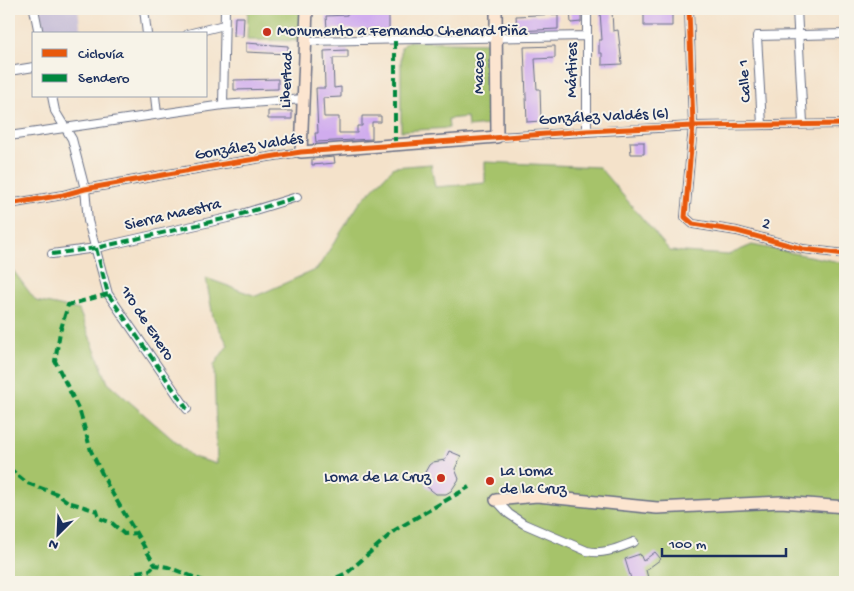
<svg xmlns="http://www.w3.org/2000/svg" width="854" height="591" font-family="'Gochi Hand',sans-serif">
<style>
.industrial{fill:#c8bfd8}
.green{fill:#a6c36a;stroke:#607964}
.building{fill:#d0acee}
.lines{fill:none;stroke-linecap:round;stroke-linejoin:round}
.street-casing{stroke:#676e84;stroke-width:10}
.secondary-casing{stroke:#676e84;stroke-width:14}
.street{stroke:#fff;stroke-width:8}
.secondary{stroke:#fce5d0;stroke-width:11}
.quiet{stroke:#00873e;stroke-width:4;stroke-dasharray:8 4;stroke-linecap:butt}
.cycleway-casing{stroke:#f7f3e8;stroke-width:8}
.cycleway{stroke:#e8590c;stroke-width:5}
.poi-dot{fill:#c8321e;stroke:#f7f3e8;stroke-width:2}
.labels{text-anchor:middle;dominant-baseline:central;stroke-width:4;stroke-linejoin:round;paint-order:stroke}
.poi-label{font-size:16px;fill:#1b2f5e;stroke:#f7f3e8;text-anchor:start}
.street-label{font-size:16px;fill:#1b2f5e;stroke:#f7f3e8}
</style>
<rect width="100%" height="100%" fill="#f7f3e8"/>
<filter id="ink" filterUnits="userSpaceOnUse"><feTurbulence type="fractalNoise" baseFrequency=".02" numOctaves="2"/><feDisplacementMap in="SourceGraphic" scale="10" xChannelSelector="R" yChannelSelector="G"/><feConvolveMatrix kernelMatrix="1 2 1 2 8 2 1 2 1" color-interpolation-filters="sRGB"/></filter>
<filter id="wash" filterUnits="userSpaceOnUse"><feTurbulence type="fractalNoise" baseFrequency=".0096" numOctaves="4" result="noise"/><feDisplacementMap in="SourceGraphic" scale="20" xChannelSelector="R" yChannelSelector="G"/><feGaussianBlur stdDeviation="1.12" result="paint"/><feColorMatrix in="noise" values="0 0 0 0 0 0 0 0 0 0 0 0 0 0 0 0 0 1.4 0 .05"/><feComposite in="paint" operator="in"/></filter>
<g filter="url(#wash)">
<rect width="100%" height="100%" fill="#f4e2ca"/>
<path class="industrial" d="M41,9H78L81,34H45Z"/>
<path class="green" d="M248,9H303L302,41L247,40Z
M408,41L489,43L488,125L468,127L467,117L448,119L449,128L401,131V48Z
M485,162L599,167L670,251L728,255L752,245L845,263V582H9V265L36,301L79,310L108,383L193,457L217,464L214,365L228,345L213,317L206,278L256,296L317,269L361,201L394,167L431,164L435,187L485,183Z"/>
<g id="blocks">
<path class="building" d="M570,9H581V22L571,23Z
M656,9H664V13H672V26H644V13H656Z
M612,11L613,31L618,30L622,64L602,65V53H599V40H602L600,12Z
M376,12V16L389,15V33H379V30L327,29L326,16L347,15V13Z
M558,14V29L517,31L516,16Z
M235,17H244L243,37L234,36Z
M246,43L288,46V54L246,52Z
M555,46V58L535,59L537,89H540L541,121L527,122L524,47Z
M348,50V58H333L334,88L341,87V97L323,98L324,117H339V133H357V126H362V116H381V122H372V139L316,142L315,133H318L316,88H325L324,51Z
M278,79V89L234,90V80Z
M268,111H292V119H268Z
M630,142H644V154H631Z
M334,157L335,163L312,165V159Z
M449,451L461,456L455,469L459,479L451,491L446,494H436L426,486L423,476L429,465L433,462L445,460Z
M655,552L661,559L646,570L649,582H632L625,559L640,554L643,561Z"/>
</g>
</g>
<g filter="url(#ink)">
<use href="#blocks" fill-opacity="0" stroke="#676e84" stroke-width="1"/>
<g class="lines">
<defs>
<path id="street" d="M34,9L39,34
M144,9L147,34
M587,9V131
M689,9L693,126L685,217L693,224L737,231L803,249L845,254
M797,9L803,123
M188,34L224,25
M306,41L587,36
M9,71L34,67
M52,96L55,111L72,139L85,189L88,221L108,294L187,409
M155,96L157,114
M223,105L225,9
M762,125L757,36L845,34
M9,136L223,105L304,99
M497,137L693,126L845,124
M9,204L63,195L85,189L224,164L301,152
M52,254L96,248L232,217L297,197
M496,500L509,514L524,524L587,551C604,555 618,548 634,542"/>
<path id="secondary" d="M307,9L301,152L497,137L496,9
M496,500L537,496L657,508L781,502L845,507"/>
</defs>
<use href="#street" class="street-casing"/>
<use href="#secondary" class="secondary-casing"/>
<use href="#street" class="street"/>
<use href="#secondary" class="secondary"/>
<path class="quiet" d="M395,145V39
M96,248L108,294L187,409
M52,254L96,248L232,217L297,197
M108,294L68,305L60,332L55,361L80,412L91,451L108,486L155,565L168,567L206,582
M9,468L27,483L57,494L68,502L97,511L99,518L112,523L124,534L137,533
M130,582L136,572L150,570
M151,582L150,580V570L153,567
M326,582L347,573L395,530L469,487"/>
<defs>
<path id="cycleway" d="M689,9L693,126L685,217L693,224L737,231L803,249L845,254
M9,204L63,195L85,189L224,164L301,152L587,131L693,126L845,124"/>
</defs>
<use href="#cycleway" class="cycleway-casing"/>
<use href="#cycleway" class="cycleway"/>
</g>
</g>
<g class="poi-dot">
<circle cx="267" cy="32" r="5"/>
<circle cx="441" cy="478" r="5"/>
<circle cx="490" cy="481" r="5"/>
</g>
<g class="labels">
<g class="poi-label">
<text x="277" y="32">Monumento a Fernando Chenard Piña</text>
<text x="500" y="472">La Loma<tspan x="500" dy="18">de la Cruz</tspan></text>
<text x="431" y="478" text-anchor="end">Loma de La Cruz</text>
</g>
<g class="street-label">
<text transform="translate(573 70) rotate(-90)">Mártires</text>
<text transform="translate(480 73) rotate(-90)">Maceo</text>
<text transform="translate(288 80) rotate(-88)">Libertad</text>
<text transform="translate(746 81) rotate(-94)">Calle 1</text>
<text transform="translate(604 118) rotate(-3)">González Valdés (6)</text>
<text transform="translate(249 148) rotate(-9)">González Valdés</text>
<text transform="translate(173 216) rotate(-13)">Sierra Maestra</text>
<text transform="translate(766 225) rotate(15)">2</text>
<text transform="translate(146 324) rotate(57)">1ro de Enero</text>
</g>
</g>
<rect width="854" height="591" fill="none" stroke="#f7f3e8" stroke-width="30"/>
<rect x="32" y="32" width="175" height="65" fill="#f7f3e8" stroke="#9fa5b1"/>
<rect x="42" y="49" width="25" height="8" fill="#e8590c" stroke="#9fa5b1"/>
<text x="78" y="58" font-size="15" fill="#1b2f5e">Ciclovía</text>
<rect x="42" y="74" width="25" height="8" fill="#00873e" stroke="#9fa5b1"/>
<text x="78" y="82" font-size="15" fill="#1b2f5e">Sendero</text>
<g transform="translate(58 534) rotate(204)" stroke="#f7f3e8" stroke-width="4" paint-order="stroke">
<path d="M0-4L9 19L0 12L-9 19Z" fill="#1b2f5e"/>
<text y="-8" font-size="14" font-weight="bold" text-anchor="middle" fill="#1b2f5e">N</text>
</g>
<path d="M662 548v8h124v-8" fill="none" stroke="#1b2f5e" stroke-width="2.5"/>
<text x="669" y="548" font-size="15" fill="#1b2f5e" stroke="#f7f3e8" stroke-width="4" paint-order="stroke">100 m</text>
</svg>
